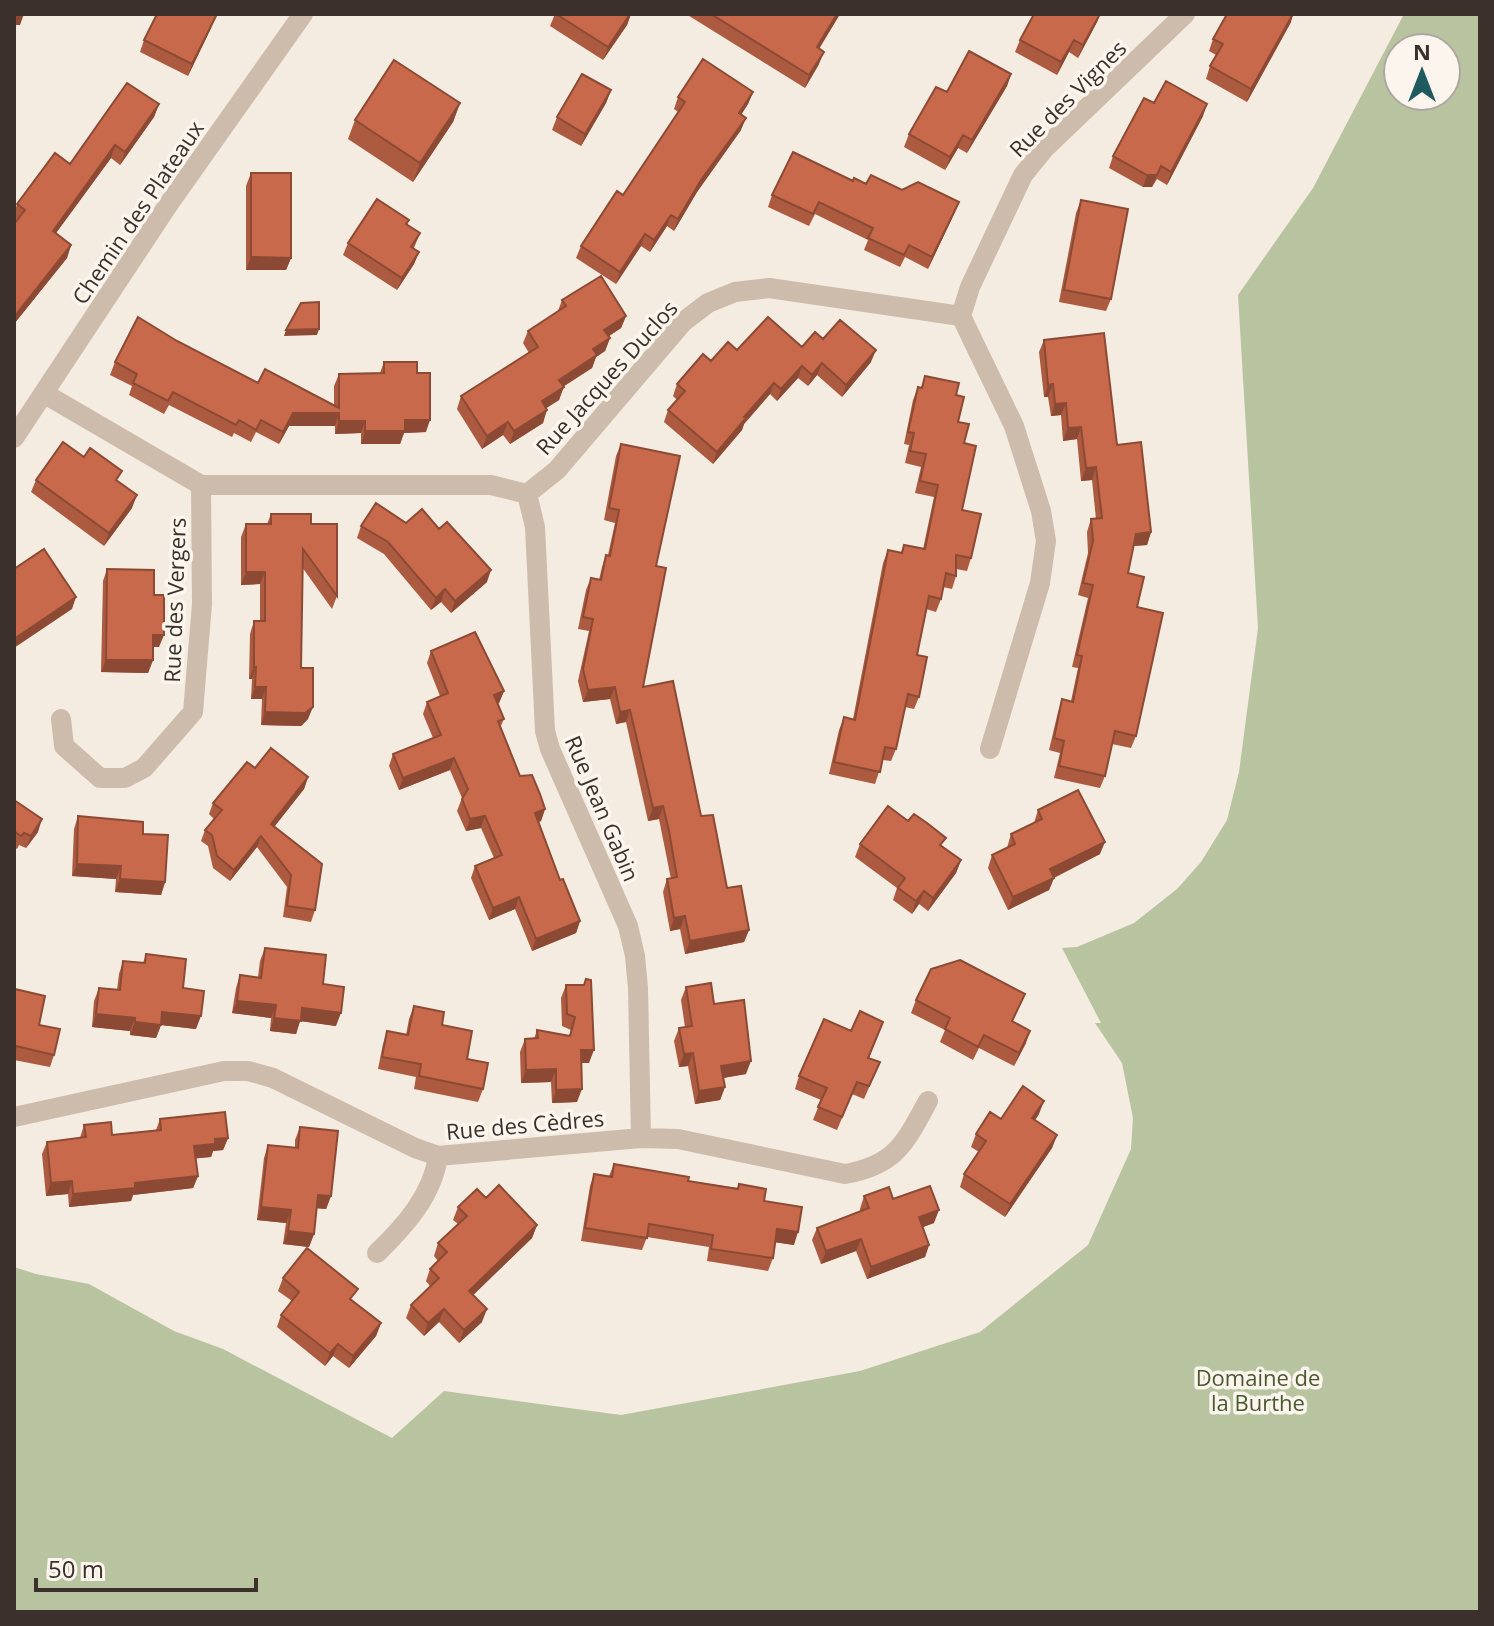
<svg xmlns="http://www.w3.org/2000/svg" width="1494" height="1626" font-family="'Open Sans',sans-serif">
<style>
.green{fill:#b8c4a0;fill-rule:evenodd}
.lines{fill:none;stroke-linecap:round;stroke-linejoin:round}
.minor{stroke:#cdbbac;stroke-width:20}
.wall{fill:#ac5a40}
.shaded-wall{fill:#8c4a34}
.building{fill:#c8694b;stroke:#8c4a34;stroke-width:2}
.labels{text-anchor:middle;dominant-baseline:central;stroke-width:7;stroke-linejoin:round;paint-order:stroke}
.street-label{font-size:22px;fill:#3b302b;stroke:#fbf5ee}
.park-label{font-size:22px;fill:#4a5a2e;stroke:#fbf5ee}
</style>
<rect width="100%" height="100%" fill="#f4ebe1"/>
<path class="green" d="M1404,14H1480V1612H14V1267L36,1274L89,1284L174,1331L223,1349L392,1438L444,1391L621,1415L860,1371L980,1332L1088,1245L1131,1149L1133,1118L1122,1063L1095,1023H1101L1062,948L1077,947L1134,923L1177,889L1201,862L1227,820L1239,772L1258,628L1238,295L1313,188ZM1398,48H1446V96H1398Z"/>
<g class="lines">
<path class="minor" d="M961,316L970,287L1023,175L1045,148L1185,14
M45,394L201,485H491L527,494L557,470L683,322L708,303L735,292L769,288L961,316L1014,426L1041,511L1046,541L1040,583L990,749
M14,438L168,205L303,14
M527,494L535,527L545,731L550,749L628,926L635,956L638,988L641,1138
M61,719L64,746L100,778H125L144,768L193,712L202,604L201,485
M14,1117L224,1071H248L273,1078L415,1148L438,1156L641,1138L678,1139L845,1174C896,1165 905,1143 928,1101
M377,1253C404,1227 433,1195 438,1156"/>
</g>
<path class="wall" d="M555,14H631L627,25L603,60L550,26Z
M686,14H840L819,49V64L805,88Z
M1034,14H1100L1097,22L1078,58L1069,52L1057,75L1015,52L1020,40Z
M1291,22L1247,102L1206,79L1210,66L1216,55L1209,51L1213,39Z
M211,28L188,76L140,52L144,40Z
M1011,74L1007,86L967,153L958,148L945,170L904,147L909,134L947,92Z
M611,90L606,103L581,146L552,130L557,117Z
M753,92L748,104L741,115V130L697,192L674,231L667,226L650,252L641,246L616,284L576,258L581,246L623,195L678,112L674,109L678,97Z
M460,103L453,122L413,182L348,139L355,120Z
M1154,103L1203,116L1167,185L1157,179L1152,187H1143L1109,168L1113,156Z
M159,104L154,117L120,165L111,158L56,233L71,245L67,258L14,324V224L17,220L14,218V214L17,204L70,164Z
M251,173L291,258L286,270H246V186Z
M853,181L959,202L954,214L928,269L905,257L900,267L864,250L868,240L815,214L809,226L768,207L772,195Z
M1081,200L1111,299L1106,311L1059,302L1076,213Z
M409,220L407,225L420,233L414,248L419,252L414,264L397,290L343,255L348,243Z
M562,300L626,316L621,328L609,336L610,338L605,351L596,357L592,368L563,387L559,400L546,408L543,423L510,444L503,435L482,449L457,409L461,396L529,353L523,343L528,331L558,311Z
M823,339L871,362L842,397L817,375L808,386L798,378L777,401L770,394L744,424L742,430L713,464L664,422L668,410L677,400L673,396L677,384L711,361L737,350L802,347Z
M1044,340L1117,445L1151,532L1147,545L1134,546L1128,573L1137,607L1136,736L1131,748L1112,744L1105,776L1100,788L1054,778L1060,753L1049,750L1058,712L1062,699L1071,701L1078,668L1072,667L1088,598L1078,595L1088,553L1087,532L1091,519H1096L1092,480L1081,481L1077,439L1063,441L1061,415L1051,416L1048,397H1044L1039,352Z
M177,341L258,383L334,405V386L339,374L380,373L384,362L417,373L426,432L404,433L400,444H361V433L335,434V426H289L279,444L256,432L251,442L234,433L232,437L169,405L164,414L129,395L132,386L110,375L115,362Z
M925,376L956,395L958,422L964,443L962,510L971,558L967,571L956,569V576L952,589L943,587L941,599L936,612L926,609L917,655L919,697L914,709L905,707L896,749L891,761L883,760L875,784L829,774L839,730L844,717L853,719L883,563L888,550L901,553L904,545L923,549L934,497L915,493L921,467L905,463L909,445L904,444L913,400L918,387L921,388Z
M621,444L656,566L643,687L701,816L727,888L749,930L744,942L685,954L680,929L670,931L663,892L667,879H671L659,819L648,821L626,722L616,724L610,699L583,702L578,681L589,631L578,629L586,590L591,578L599,580L602,567L606,555H608L615,523L604,520L616,456Z
M36,480L118,481L132,508L104,546L31,492Z
M271,514L311,524L337,596L332,609L302,567L301,668L308,719L301,726L261,725L262,699H251L252,679H249L250,634L254,621H260V584L241,585V537L246,524H267Z
M361,526L487,582L451,613L441,602L431,610L384,554L357,538Z
M107,569L154,595L159,647H153V660L148,673L101,672L103,581Z
M431,651L504,691L499,703L497,704L504,719L500,728L520,776L545,809L541,821L539,822L560,880L580,921L576,933L532,951L515,909L489,920L471,878L475,866L494,858L481,828L466,831L457,811L462,798L450,770L399,790L389,766L393,754L433,738L423,714L427,702L440,696L427,663Z
M255,768L308,777L304,789L274,827L315,910L311,922L283,917L287,887L257,847L230,881L213,868L208,846L201,841L205,830L214,819L209,814L213,803Z
M14,800L38,832L26,848L19,845L17,849L14,847Z
M1038,810L1100,854L1054,878L1049,890L1008,910L988,868L992,855L1007,848L1011,834L1034,823Z
M78,816L165,882L161,895L115,892L116,879L72,876L74,829Z
M860,844L942,847L961,860L956,873L928,911L919,904L912,914L893,900L897,888L855,857Z
M265,948L323,984L336,1026L300,1021L296,1034L270,1031L271,1018L232,1013L236,988L240,975L258,977L260,961Z
M146,954L183,988L196,1029L161,1025L156,1038L130,1035V1031L92,1027L94,1001L99,988L117,990L119,974L123,961L143,963Z
M566,985L589,1063H581L577,1102L552,1103L551,1082L521,1083L520,1052L525,1039H534L537,1030L569,1036L571,1030L562,1026L561,998Z
M686,987L714,1004L746,1074L723,1078L725,1087L720,1100L695,1104L688,1066L679,1067L674,1041L679,1028L685,1027L681,1000Z
M14,992L39,1025L54,1055L50,1067L14,1060Z
M1025,994L1013,1021L1026,1043L1014,1066L979,1048L973,1060L940,1042L945,1030L911,1013L916,1000Z
M414,1006L442,1025L467,1059L483,1089L478,1102L414,1089L416,1077L378,1069L383,1044L387,1031L406,1035L409,1019Z
M883,1022L869,1058L880,1062L864,1099L852,1094L837,1130L813,1120L821,1100L795,1089L799,1076L851,1031Z
M1039,1114L1035,1120L1057,1135L1052,1148L1005,1217L960,1187L964,1174L979,1152L971,1147L976,1134L1001,1119Z
M160,1119L228,1138L223,1150L213,1151L211,1157L196,1158L198,1176L193,1188L133,1195L131,1201L69,1207L68,1194L46,1196L42,1154L47,1142L80,1138L84,1125L112,1135L156,1130Z
M300,1127L331,1196L326,1209L317,1208L314,1234L309,1247L283,1244L286,1223L257,1220L264,1158L268,1145L295,1148V1140Z
M614,1164L688,1181L738,1188L739,1184L764,1201L794,1245L775,1242L773,1258L768,1271L707,1261L709,1247L647,1237L642,1250L581,1241L590,1186L594,1174L609,1176Z
M864,1196L893,1199L934,1223L923,1227L929,1245L925,1257L867,1279L856,1251L821,1264L812,1240L817,1228L860,1211V1209Z
M486,1198L537,1225L532,1238L473,1295L482,1322L459,1343L439,1322L424,1336L406,1318L411,1305L430,1286L426,1281L430,1269L438,1261L434,1256L438,1243L458,1224L453,1220L458,1207Z
M283,1278L354,1302L381,1323L376,1336L349,1368L333,1356L325,1366L277,1327L281,1315L292,1301L278,1291Z"/>
<path class="shaded-wall" d="M14,14H24L20,25H14Z
M631,14L627,25L603,60L608,47Z
M837,14H840L812,60L817,47Z
M1100,14L1097,22L1078,58L1083,45Z
M1293,14L1291,22L1247,102L1251,89Z
M216,16L211,28L188,76L192,64Z
M1074,40L1069,52L1057,75L1061,62Z
M824,52L819,64L805,88L809,75Z
M1011,74L1007,86L967,153L972,140Z
M611,90L606,103L581,146L585,134Z
M753,92L748,104L734,125L739,113Z
M460,103L453,122L413,182L420,163Z
M159,104L154,117L120,165L125,152Z
M1207,104L1203,116L1167,185L1171,172Z
M746,118L741,130L697,192L674,231L678,219L701,180Z
M963,135L958,148L945,170L950,157Z
M115,145L111,158L48,244L53,231Z
M1161,166L1152,187H1143L1147,175Z
M959,202L954,214L928,269L932,257Z
M671,215L667,226L650,252L654,240Z
M645,234L641,246L616,284L620,272Z
M71,245L67,258L14,324V317Z
M419,252L414,264L397,290L402,278Z
M251,257L291,258L286,270H246Z
M626,316L621,328L600,342L604,330Z
M319,329L317,335L284,336L286,330Z
M610,338L605,351L596,357L592,368L554,392L559,380L593,349Z
M876,350L871,362L842,397L846,385Z
M822,363L817,375L808,386L812,375Z
M802,366L798,378L777,401L781,389Z
M774,383L770,394L744,424L742,430L713,464L717,452L744,417Z
M1053,384L1048,397H1044L1048,385Z
M564,387L559,400L537,414L542,401Z
M1066,403L1061,415L1051,416L1055,404Z
M547,410L543,423L510,444L514,431Z
M293,413H339L335,426H289L279,444L283,432Z
M405,420H430L426,432L404,433L400,444H361L365,431Z
M339,421H365L361,433L335,434Z
M508,422L503,435L482,449L487,436Z
M1081,427L1077,439L1063,441L1068,428Z
M1096,467L1092,480L1081,481L1086,468Z
M137,495L132,508L104,546L109,533Z
M1151,532L1147,545L1132,546L1136,534Z
M491,570L487,582L451,613L455,601Z
M246,572H265L260,584L241,585Z
M445,589L441,602L431,610L436,598Z
M76,597L72,609L14,648V639Z
M153,635H164L159,647H149Z
M106,660H153L148,673L101,672Z
M254,667H256L252,679H249Z
M255,687H266L262,699H251Z
M615,687L610,699L583,702L588,690Z
M504,691L499,703L489,707L494,695Z
M313,707L308,719L301,726L261,725L265,712Z
M630,710L626,722L616,724L620,712Z
M454,758L450,770L399,790L403,778Z
M308,777L304,789L267,836L271,824Z
M663,806L659,819L648,821L653,808Z
M545,809L541,821L531,825L535,813Z
M485,816L481,828L466,831L470,819Z
M42,819L38,832L26,848L31,836Z
M261,836L257,847L230,881L234,870Z
M1105,842L1100,854L1045,882L1050,869Z
M961,860L956,873L928,911L933,898Z
M77,864L121,866L116,879L72,876Z
M1054,878L1049,890L1008,910L1013,897Z
M120,879L165,882L161,895L115,892Z
M924,891L919,904L912,914L916,901Z
M519,897L515,909L489,920L493,908Z
M685,916L680,929L670,931L674,918Z
M580,921L576,933L532,951L536,939Z
M749,930L744,942L685,954L690,941Z
M237,1001L276,1005L271,1018L232,1013Z
M302,1008L341,1013L336,1026L300,1021L296,1034L270,1031L274,1018Z
M162,1012L201,1016L196,1029L161,1025L156,1038L130,1035L135,1022Z
M96,1014L135,1018L130,1031L92,1027Z
M1030,1031L1026,1043L1014,1066L1019,1053Z
M581,1050H594L589,1063H576Z
M693,1053L688,1066L679,1067L684,1054Z
M751,1061L746,1074L717,1079L721,1066Z
M556,1069L551,1082L521,1083L526,1070Z
M725,1087L720,1100L695,1104L699,1091Z
M582,1089L577,1102L552,1103L556,1090Z
M1044,1101L1039,1114L1028,1131L1032,1118Z
M1057,1135L1052,1148L1005,1217L1010,1204Z
M228,1138L223,1150L213,1151L211,1157L190,1159L194,1146L215,1139Z
M198,1176L193,1188L133,1195L131,1201L69,1207L73,1194L135,1183Z
M72,1181L68,1194L46,1196L51,1183Z
M318,1195L331,1196L326,1209L313,1208Z
M261,1207L291,1210L286,1223L257,1220Z
M939,1210L934,1223L915,1230L919,1217Z
M537,1225L532,1238L465,1303L469,1291Z
M777,1229L798,1232L794,1245L773,1242Z
M288,1231L314,1234L309,1247L283,1244Z
M861,1239L856,1251L821,1264L826,1251Z
M929,1245L925,1257L867,1279L871,1267Z
M444,1309L439,1322L424,1336L428,1323Z
M487,1309L482,1322L459,1343L464,1330Z
M381,1323L376,1336L349,1368L353,1356Z
M338,1344L333,1356L325,1366L330,1353Z"/>
<path class="building" d="M157,14H212L216,16L192,64L144,40Z
M556,14H630L608,47Z
M711,14H837L817,47L824,52L809,75Z
M1034,14H1100L1083,45L1074,40L1061,62L1020,40Z
M1227,14H1293L1251,89L1210,66L1223,44L1213,39Z
M969,51L1011,74L972,140L963,135L950,157L909,134L936,87L947,92Z
M703,59L753,92L739,113L746,118L701,180L678,219L671,215L654,240L645,234L620,272L581,246L617,191L623,195L685,102L678,97Z
M394,60L460,103L420,163L355,120Z
M582,74L611,90L585,134L557,117Z
M1166,81L1207,104L1171,172L1161,166L1157,175H1147L1113,156L1144,98L1154,103Z
M127,83L159,104L125,152L115,145L53,231L71,245L14,317V224L25,210L17,204L55,153L70,164Z
M793,152L853,181L854,178L866,184L871,175L902,190L918,182L959,202L932,257L909,245L904,255L868,238L873,228L819,202L813,214L772,195Z
M251,173H291V258L251,257Z
M377,199L409,220L406,224L420,233L411,247L419,252L402,278L348,243Z
M1081,200L1128,209L1111,299L1064,290Z
M601,276L626,316L604,330L610,338L593,349L597,355L559,380L564,387L542,401L547,410L514,431L508,422L487,436L461,396L538,347L528,331L566,306L562,300Z
M319,302V329L286,330L301,303Z
M138,317L177,341L258,383L265,369L339,408V374L384,373V362H417V373H430V420H405V431H365V421H339V413H293L283,432L261,420L256,430L239,420L236,425L173,392L168,401L133,383L137,374L115,362Z
M768,317L802,347L815,332L823,339L840,320L876,350L846,385L822,363L812,375L802,366L781,389L774,383L744,417L746,418L717,452L668,410L685,391L677,384L703,354L711,361L728,342L737,350Z
M1104,333L1117,445L1141,442L1151,532L1136,534L1128,573L1144,577L1137,607L1163,613L1136,736L1115,731L1105,776L1059,766L1064,741L1054,738L1062,699L1073,702L1082,656L1077,655L1093,585L1083,583L1093,541L1091,519L1102,518L1096,467L1086,468L1081,427L1068,428L1066,403L1055,404L1053,384L1048,385L1044,340Z
M925,376L959,383L956,395L964,397L958,422L969,424L964,443L976,446L962,510L981,514L971,558L956,555V576L946,573L941,599L929,596L917,655L927,657L919,697L908,694L896,749L885,747L880,772L834,762L844,717L855,720L888,550L902,553L904,545L925,549L938,485L920,481L926,454L910,451L914,433L908,432L918,387L922,388Z
M63,442L84,457L90,448L122,471L116,480L137,495L109,533L36,480Z
M621,444L680,456L656,566L666,568L643,687L673,681L701,816L713,815L727,888L741,886L749,930L690,941L685,916L674,918L667,879L677,877L669,831L663,806L653,808L630,710L620,712L615,687L588,690L583,669L593,619L583,617L591,578L601,580L606,555L610,556L619,510L609,508Z
M376,503L406,523L422,509L439,529L447,522L491,570L455,601L445,589L436,598L388,542L361,526Z
M271,514H311V524H337V596L303,549L301,668H313V707L305,713L265,712L266,687H255L256,667H254V621H265V572H246V524H271Z
M44,549L76,597L14,639V569Z
M107,569L154,570V595H164V635H153V660H106Z
M475,632L504,691L494,695L504,719L498,721L520,776L532,775L540,794L545,809L535,813L560,880L563,879L580,921L536,939L519,897L493,908L475,866L502,855L485,816L470,819L462,799L468,789L454,758L403,778L393,754L441,735L427,702L448,693L431,651Z
M271,748L308,777L271,824L322,864L315,910L287,906L291,875L261,836L234,870L217,856L212,835L205,830L222,810L213,803L247,762L255,768Z
M1078,790L1105,842L1050,869L1054,878L1013,897L992,855L1015,844L1011,834L1042,819L1038,810Z
M14,800L42,819L31,836L24,833L21,836L14,831Z
M888,806L908,821L914,814L927,823L946,838L940,845L961,860L933,898L924,891L916,901L898,888L905,878L860,844Z
M78,816L143,822V834L168,835L165,882L120,879L121,866L77,864Z
M265,948L326,955L323,984L344,987L341,1013L302,1008L301,1021L274,1018L276,1005L237,1001L240,975L261,978Z
M146,954L186,959L183,988L204,991L201,1016L162,1012L161,1025L135,1022V1018L96,1014L99,988L120,990L123,961L145,963Z
M960,960L1025,994L1012,1021L1030,1031L1019,1053L984,1035L978,1047L945,1029L950,1018L916,1000L931,969Z
M586,979L591,980L594,1050H581L582,1089L556,1090V1069L526,1070L525,1039L538,1038L537,1030L570,1036L575,1017L567,1014L566,985H584Z
M711,983L714,1004L744,1000L751,1061L721,1066L725,1087L699,1091L693,1053L684,1054L679,1028L692,1026L686,987Z
M15,989L45,996L39,1025L60,1029L54,1055L16,1046L14,1057Z
M414,1006L444,1012L442,1025L472,1031L467,1059L488,1063L483,1089L419,1076L421,1064L382,1057L387,1031L408,1035Z
M860,1011L883,1022L868,1058L880,1062L869,1086L857,1082L842,1117L818,1107L827,1088L799,1076L824,1019L851,1031Z
M1023,1086L1044,1101L1032,1118L1057,1135L1010,1204L964,1174L986,1141L976,1134L990,1112L1001,1119Z
M225,1112L228,1138L215,1139V1144L194,1146L198,1176L135,1183V1188L73,1194L72,1181L51,1183L47,1142L86,1137L84,1125L111,1122L112,1135L161,1130L160,1119Z
M300,1127L338,1131L331,1196L318,1195L314,1234L288,1231L291,1210L261,1207L268,1145L298,1148Z
M614,1164L689,1177L688,1181L738,1189L739,1184L766,1189L764,1201L802,1207L798,1232L777,1229L773,1258L711,1249L713,1235L649,1224L647,1238L585,1228L594,1174L612,1177Z
M499,1185L537,1225L469,1291L487,1309L464,1330L444,1309L428,1323L411,1305L439,1278L430,1269L447,1252L438,1243L467,1216L458,1207L477,1189L486,1198Z
M930,1186L939,1210L919,1217L929,1245L871,1267L861,1239L826,1251L817,1228L869,1208L864,1196L889,1187L893,1199Z
M307,1248L358,1289L350,1299L381,1323L353,1356L338,1344L330,1353L281,1315L299,1292L283,1278Z"/>
<g class="labels">
<g class="street-label">
<text transform="translate(1067 98) rotate(-45)">Rue des Vignes</text>
<text transform="translate(137 212) rotate(-56)">Chemin des Plateaux</text>
<text transform="translate(606 377) rotate(-48)">Rue Jacques Duclos</text>
<text transform="translate(174 600) rotate(-88)">Rue des Vergers</text>
<text transform="translate(603 808) rotate(67)">Rue Jean Gabin</text>
<text transform="translate(525 1124) rotate(-5)">Rue des Cèdres</text>
</g>
<g class="park-label">
<text x="1258" y="1377">Domaine de<tspan x="1258" dy="25">la Burthe</tspan></text>
</g>
</g>
<rect width="1494" height="1626" fill="none" stroke="#3b302b" stroke-width="32"/>
<g transform="translate(1422 72)"><circle r="38" fill="#fbf5ee" stroke="#aea6a0" stroke-width="2"/>
<path d="M0-6L14 30L0 20L-14 30Z" fill="#1f5a5e"/>
<text y="-12" font-size="22" font-weight="bold" text-anchor="middle" fill="#3b302b">N</text>
</g>
<path d="M36 1578v12h220v-12" fill="none" stroke="#3b302b" stroke-width="4"/>
<text x="48" y="1578" font-size="24" fill="#3b302b" stroke="#fbf5ee" stroke-width="6" paint-order="stroke">50 m</text>
</svg>
